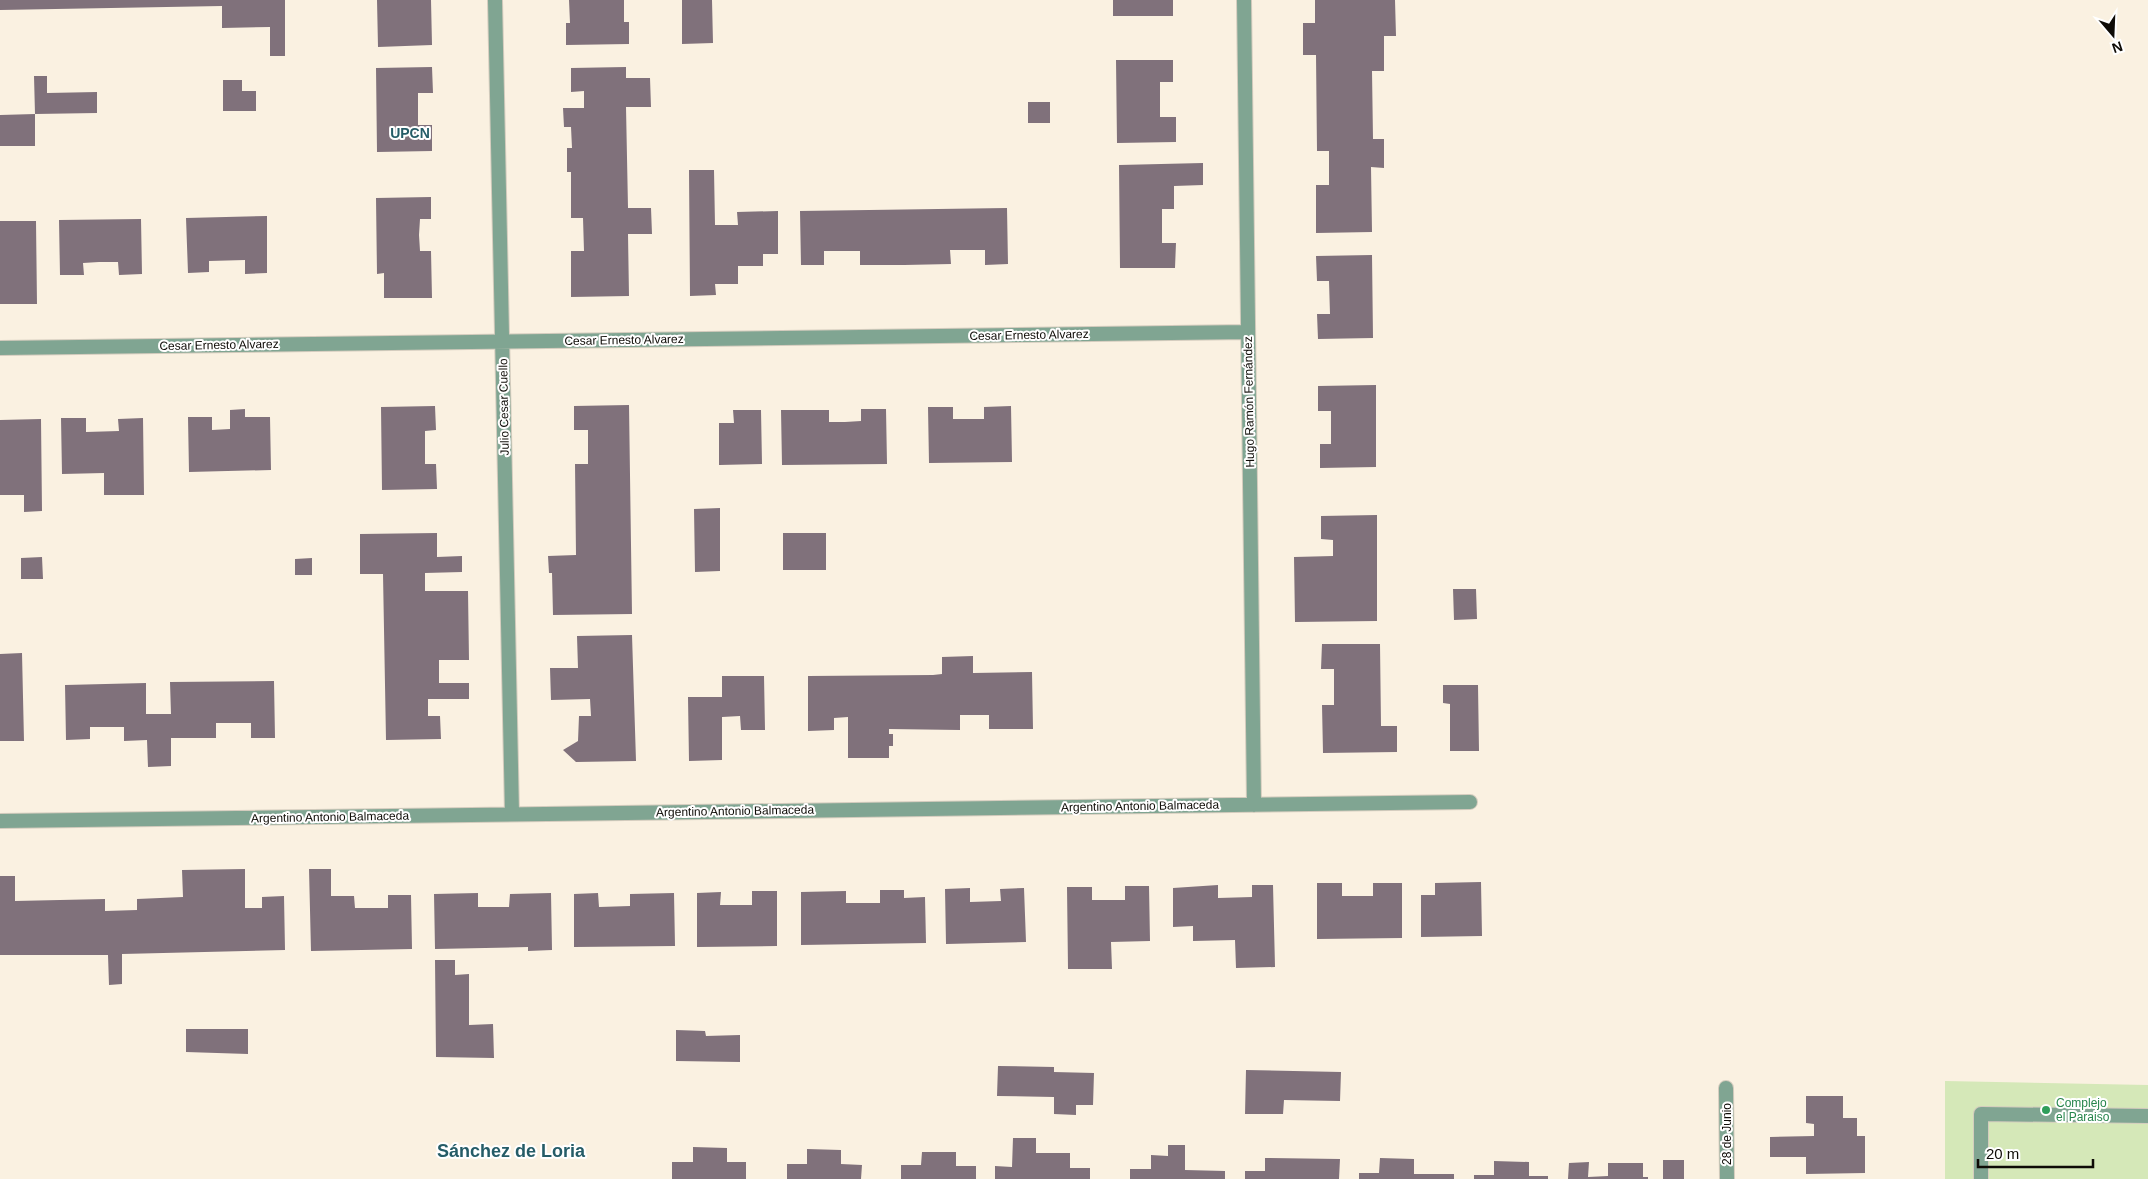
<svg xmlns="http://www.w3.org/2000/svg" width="2148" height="1179" font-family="Helvetica,sans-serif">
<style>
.green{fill:#d5e8b8}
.building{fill:#80717b}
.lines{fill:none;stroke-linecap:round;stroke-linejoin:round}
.minor-casing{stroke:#d4ccbe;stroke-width:16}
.minor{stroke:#80a592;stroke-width:14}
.leisure-dot{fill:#2e9e5b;stroke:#fff;stroke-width:2}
.labels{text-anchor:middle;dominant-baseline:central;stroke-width:4;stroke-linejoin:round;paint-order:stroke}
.street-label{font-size:12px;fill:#0e0b06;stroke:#fff}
.leisure-label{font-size:12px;fill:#27864d;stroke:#fff;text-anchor:start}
.neighbourhood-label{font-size:14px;font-weight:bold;fill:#255c67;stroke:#fff}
.district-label{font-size:18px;font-weight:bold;fill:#255c67;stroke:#fff}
</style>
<rect width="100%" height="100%" fill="#faf1e1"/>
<path class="green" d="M1945,1081L2148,1085V1179H1945Z"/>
<path class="building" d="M0,0H285V56H270V27L222,28V6L0,10Z
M377,0H431L432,45L378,47Z
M569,0H624V22H629V44L566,45V23H570Z
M682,0H712L713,43L682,44Z
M1113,0H1173V16H1113Z
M1315,0H1395L1396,36H1384V71H1372L1373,139H1384V168L1371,167L1372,232L1316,233V185H1329V151H1317L1316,55H1303V23H1315Z
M1116,60H1173V82H1160V117H1176V142L1117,143Z
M432,67L433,93H418V125H432V151L377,152L376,68Z
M626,67V78H650L651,107H626L628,208H651L652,234H628L629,296L571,297V251H584L583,218H571V172H567V148H572L571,127H564L563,108H584V91L571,92V68Z
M34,76H47V93L97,92V113L35,114V146H0V115L35,114Z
M223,80H242V91H256V111H223Z
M1028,102H1050V123H1028Z
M1203,163V185L1174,186V209H1162V243H1176L1175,268H1120L1119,165Z
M689,170H714L715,225H738L737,212L778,211V254H763V266H738V284H715L716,295L690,296Z
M431,197V219H420L419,235L420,251H431L432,298H384V273L377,274L376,198Z
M1007,208L1008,264L985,265V250H950L951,264L904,265H860V251H824V265H801L800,211Z
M267,216V273L245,274V260L209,261V272L188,273L186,218Z
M141,219L142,274L119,275L118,262H99L83,263L84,275H60L59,220Z
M0,221H36L37,304H0Z
M1372,255L1373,338L1318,339L1317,314H1330L1329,281H1317L1316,256Z
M1376,385V467L1320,468V444H1331V411H1318V386Z
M629,405L632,614L553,615L552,573H549L548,556L576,555L575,464H588V430H574V406Z
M435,406L436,430L425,431V464H436L437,489L382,490L381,407Z
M1011,406L1012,462L929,463L928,407H953V419H984V407Z
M245,409V417H270L271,470L189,472L188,417H212V430L230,429V410Z
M861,409H886L887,464L782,465L781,410H829V422H845L861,421Z
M733,410H761L762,464L719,465V423H734Z
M61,418H86V432L119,431L118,419L143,418L144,495H104V473L62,474Z
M41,419L42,511L24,512V495H0V420Z
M720,508V571L695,572L694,509Z
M1377,515V621L1295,622L1294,557L1333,556V540L1321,539V516Z
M437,533V557L462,556V572L425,573V591H468L469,660H439V683H469V699H428V716H440L441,739L386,740L383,574H360V534Z
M783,533H826V570H783Z
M42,557L43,579H21V558Z
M312,558V575H295V559Z
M1453,589H1476L1477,619L1454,620Z
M632,635L636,761L576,762L563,750L578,741L579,716H591L590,699L551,700L550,668H578L577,636Z
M1322,644H1380L1381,726H1397V752L1323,753L1322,705H1334V669H1321Z
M22,653L24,741H0V654Z
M973,656V673L1032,672L1033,729H989V715H960V730L889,729V734H893V746H889V758H848V717L834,718V730L808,731V676L933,675L942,674V657Z
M722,676H764L765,730H741L740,716L722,717V760L689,761L688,697H722Z
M274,681L275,738H251V723H216V738H171V766L148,767L147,740L124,741V727H90V739L66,740L65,685L146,683V714H171L170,682Z
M1443,685H1478L1479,751H1450V704L1443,703Z
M245,869V908H262V897L284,896L285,950L122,954V984L109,985L108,955H0V876H15V901L105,899V911L137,910V899L183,897L182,870Z
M309,869H331V896H354L355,908H388V895H411L412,949L311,951Z
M1481,882L1482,936L1421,937V895H1435V883Z
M1317,883H1342V896H1373V883H1402V938L1317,939Z
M1218,885V898L1252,897V885H1273L1275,967L1236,968L1235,940L1193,941V926L1173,927V888Z
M1125,886H1149L1150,941L1111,942L1112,969H1068L1067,887H1092V900H1125Z
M970,888V902L1001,901L1000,889L1024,888L1026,942L946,944L945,889Z
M880,890H904V898L925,897L926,943L801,945V892L846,891V903H880Z
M752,891H777V946L697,947V893L721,892L720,905H752Z
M478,893V907H509L510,894L551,893L552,950L528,951V947L435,949L434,894Z
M598,893L599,907L630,906V894L674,893L675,946L574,947V894Z
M435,960H455V975L469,974V1025L493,1024L494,1058L436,1057Z
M186,1029H248V1054L186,1052Z
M676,1030L705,1031L706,1036L740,1035V1062L676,1061Z
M998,1066L1054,1067V1072L1094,1073L1093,1105H1076V1115L1054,1114V1097L997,1096Z
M1246,1070L1341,1072L1340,1101L1284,1100L1283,1114H1245Z
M1806,1096H1843V1118H1857V1136H1865V1173L1806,1174V1157H1770V1137L1814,1136V1124L1806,1123Z
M1013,1138H1036V1153H1070V1168H1090V1179H995V1166L1012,1167Z
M1168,1145H1185V1170L1225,1171V1179H1130V1169H1151V1155L1168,1156Z
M693,1147L727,1148V1162H746V1179H672V1162H693Z
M807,1149L841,1150V1164L862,1165L861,1179H787V1164H807Z
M922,1152H956V1166H976V1179H901V1165H921Z
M1265,1158L1340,1159L1339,1179H1245V1171H1265Z
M1380,1158L1414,1159V1174H1454V1179H1359V1173H1379Z
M1663,1160H1684V1179H1663Z
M1494,1161L1529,1162V1176H1548V1179H1474V1175H1494Z
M1589,1162L1588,1177L1608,1176V1163H1643V1177H1648V1179H1568L1569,1163Z"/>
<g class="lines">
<defs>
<path id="minor" d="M495,0L512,814
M1244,0L1254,805
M0,348L1248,332
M0,821L1470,802
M1726,1088L1727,1179
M1981,1179V1114L2148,1116"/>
</defs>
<use href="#minor" class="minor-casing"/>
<use href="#minor" class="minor"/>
</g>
<circle class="leisure-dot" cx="2046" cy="1110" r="5"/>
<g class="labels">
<g class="street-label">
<text transform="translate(1029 335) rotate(-1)">Cesar Ernesto Alvarez</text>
<text transform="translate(624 340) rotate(-1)">Cesar Ernesto Alvarez</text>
<text transform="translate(219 345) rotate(-1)">Cesar Ernesto Alvarez</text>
<text transform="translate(1249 402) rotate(-91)">Hugo Ramón Fernández</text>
<text transform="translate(504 407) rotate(-91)">Julio Cesar Cuello</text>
<text transform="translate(1140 806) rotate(-1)">Argentino Antonio Balmaceda</text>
<text transform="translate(735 811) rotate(-1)">Argentino Antonio Balmaceda</text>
<text transform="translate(330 817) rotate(-1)">Argentino Antonio Balmaceda</text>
<text transform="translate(1727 1134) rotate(-90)">28 de Junio</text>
</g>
<g class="leisure-label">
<text x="2056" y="1103">Complejo<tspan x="2056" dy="14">el Paraiso</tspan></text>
</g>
<g class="neighbourhood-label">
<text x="410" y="133">UPCN</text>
</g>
<g class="district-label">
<text x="511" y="1151">Sánchez de Loria</text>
</g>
</g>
<g transform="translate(2113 35) rotate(161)" stroke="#ffffff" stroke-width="4" paint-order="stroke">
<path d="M0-4L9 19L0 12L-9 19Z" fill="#0e0b06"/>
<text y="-8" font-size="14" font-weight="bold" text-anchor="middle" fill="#0e0b06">N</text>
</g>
<path d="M1978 1159v8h115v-8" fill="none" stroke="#0e0b06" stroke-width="2.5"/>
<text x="1986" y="1159" font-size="15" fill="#0e0b06" stroke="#ffffff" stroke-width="4" paint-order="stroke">20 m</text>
</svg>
